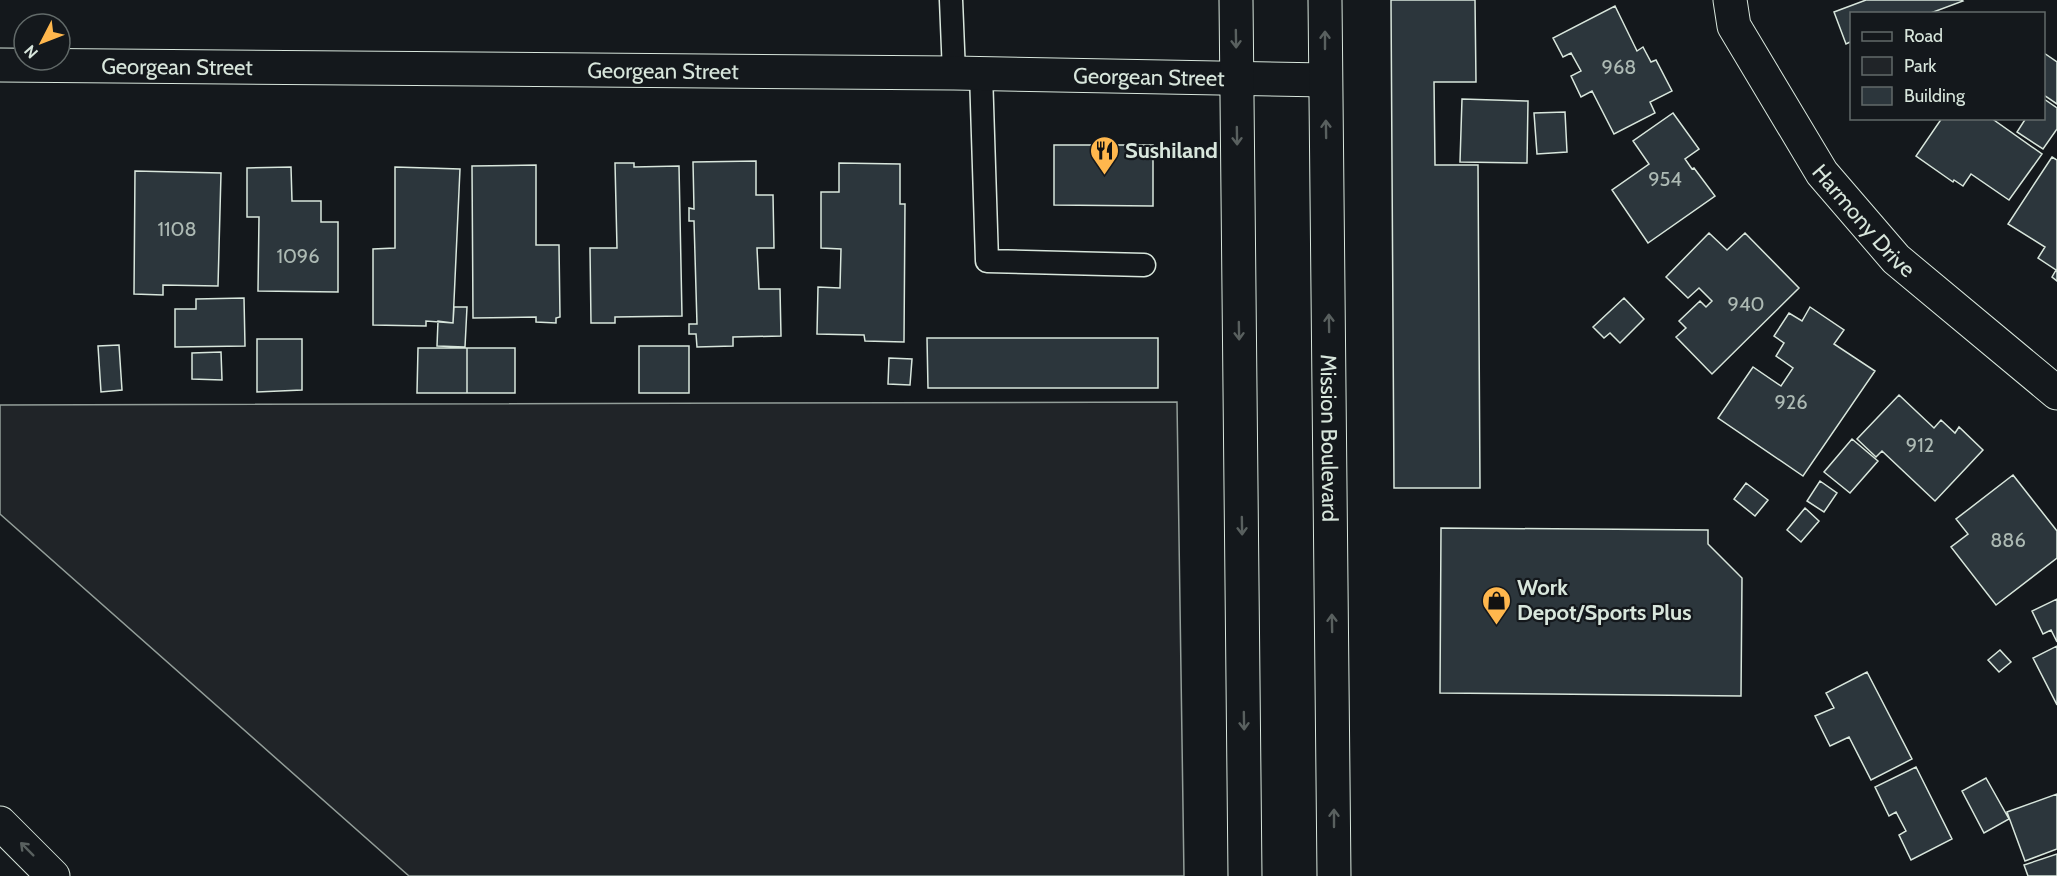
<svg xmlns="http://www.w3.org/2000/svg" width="2057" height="876" font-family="Cabin,sans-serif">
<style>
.green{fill:#202428;stroke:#939e99;stroke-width:1.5}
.building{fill:#2c363c;stroke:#d8e6dc;stroke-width:1.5}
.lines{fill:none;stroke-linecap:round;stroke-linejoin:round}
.lane-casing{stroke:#d8e6dc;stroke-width:25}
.street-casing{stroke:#d8e6dc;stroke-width:35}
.primary-casing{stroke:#d8e6dc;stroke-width:35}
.highway-casing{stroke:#d8e6dc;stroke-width:35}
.lane{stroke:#14181c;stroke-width:22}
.street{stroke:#14181c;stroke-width:33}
.primary{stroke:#14181c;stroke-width:33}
.highway{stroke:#14181c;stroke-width:33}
.oneway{stroke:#59605f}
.labels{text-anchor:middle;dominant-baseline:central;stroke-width:4.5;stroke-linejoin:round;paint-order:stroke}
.number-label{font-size:20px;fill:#adbab4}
.street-label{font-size:22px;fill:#d8e6dc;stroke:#14181c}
.poi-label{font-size:22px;font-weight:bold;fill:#d8e6dc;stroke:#14181c;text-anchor:start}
</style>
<rect width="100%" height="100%" fill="#14181c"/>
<path class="green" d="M1177,402L1184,876H409L0,514V405Z"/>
<path class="building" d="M1391,0H1475L1476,82H1434L1435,165H1478L1480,488H1394Z
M1866,0H1962L1963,1L1928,14H1852V45L1850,42L1846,44L1834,12Z
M1615,6L1637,51L1643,47L1651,62L1656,60L1672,91L1650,102L1655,113L1614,134L1592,91L1581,97L1571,76L1581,71L1571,53L1563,57L1553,38Z
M2044,53L2057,62V104L2044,95Z
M1462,99L1528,101L1527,163L1460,162Z
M2044,99L2057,108V129L2043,149L2017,132L2026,118H2044Z
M1565,112L1567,152L1537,154L1534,113Z
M1673,113L1699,149L1685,159L1692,169L1694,168L1715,196L1648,243L1612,190L1649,164L1633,141Z
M1942,118H1991L2042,154L2009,200L1971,174L1963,186L1954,180L1953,182L1916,156Z
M1054,145H1153V206L1054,205Z
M2052,157L2057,160V281L2052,277L2056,270L2038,258L2045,247L2008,224Z
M756,161V195H773L774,248H757L759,289H780L781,336L733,337V346L697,347L696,334H689V324H697L694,221H689V208L694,209L693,162Z
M615,163H634V167L679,166L682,316L615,317V323H591L590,248H617Z
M839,163L900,164V204H905L904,342L865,341L864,335L817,334L818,287L840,288L841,249L821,248V192H839Z
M536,165V245H559L560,317L556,318V323L536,322V317L473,318L472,166Z
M291,167L292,201H321V222H338V292L258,291L259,217H247V168Z
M395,167L460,169L453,323L426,321V326L373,325V249L395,248Z
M135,171L221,173L218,286L163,285V295L134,294Z
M1709,233L1727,250L1745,233L1799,288L1712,374L1676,337L1686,328L1679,321L1700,301L1706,307L1712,301L1699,288L1688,298L1666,277Z
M244,298L245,346L175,347V309H196V299Z
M1624,298L1644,319L1620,343L1610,333L1604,338L1593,327Z
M454,307H467L465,347L437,346L438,321L453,323Z
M1810,307L1844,330L1834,344L1875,371L1803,476L1718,418L1753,367L1781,386L1793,368L1776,356L1784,343L1774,336L1789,313L1802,321Z
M927,338H1158V388H928Z
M257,339H302V390L257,392Z
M119,345L122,390L101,392L98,346Z
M639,346H689V393H639Z
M418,348H467V393H417Z
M467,348H515V393H467Z
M221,352L222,380L192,379V353Z
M889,358L912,359L910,385L888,384Z
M1899,395L1934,428L1941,420L1955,433L1959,427L1983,450L1935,501L1882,451L1876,457L1857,439Z
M1852,439L1878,461L1850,493L1824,472Z
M2013,475L2057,531V558L1996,605L1951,547L1968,534L1956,519Z
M1820,481L1837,493L1824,512L1807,501Z
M1746,483L1768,500L1755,516L1734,499Z
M1805,508L1819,521L1801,542L1787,530Z
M1441,528L1708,530V544L1742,578L1741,696L1440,693Z
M2057,599V642L2051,630L2043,634L2032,611Z
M2057,646V705L2033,658Z
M2000,650L2011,662L1999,672L1988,660Z
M1867,672L1912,759L1871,780L1849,737L1830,746L1815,716L1834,708L1826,693Z
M1916,767L1952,839L1911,860L1899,835L1906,831L1896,812L1889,816L1875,787Z
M1986,778L2009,819L1984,833L1962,791Z
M2057,794V849L2025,861L2007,812Z
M2057,854V876H2028L2024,865Z"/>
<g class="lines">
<defs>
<path id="lane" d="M951,0L954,73
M981,73L987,261L1144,265"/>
<g id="street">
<path id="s1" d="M1730,0L1734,26L1822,173L1896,259L2057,393"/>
<path id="s2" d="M0,65L954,73L1325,80"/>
</g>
<g id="primary">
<path d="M1236,0L1245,876"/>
<path id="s3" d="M1325,0L1334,876"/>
</g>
<path id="highway" d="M0,823L53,876"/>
</defs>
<use href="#lane" class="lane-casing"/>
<use href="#street" class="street-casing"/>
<use href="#primary" class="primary-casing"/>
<use href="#highway" class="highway-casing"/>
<use href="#lane" class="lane"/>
<use href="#street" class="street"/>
<use href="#primary" class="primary"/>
<use href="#highway" class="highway"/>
</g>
<defs><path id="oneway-shaft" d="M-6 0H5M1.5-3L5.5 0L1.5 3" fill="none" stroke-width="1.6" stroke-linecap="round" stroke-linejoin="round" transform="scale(1.5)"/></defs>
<g class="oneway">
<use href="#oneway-shaft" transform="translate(1236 39) rotate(89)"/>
<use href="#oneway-shaft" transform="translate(1325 40) rotate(-90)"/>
<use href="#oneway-shaft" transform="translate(1326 129) rotate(-91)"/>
<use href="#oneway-shaft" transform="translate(1237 136) rotate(89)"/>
<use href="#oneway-shaft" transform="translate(1329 323) rotate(-91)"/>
<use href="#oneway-shaft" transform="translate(1239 331) rotate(89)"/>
<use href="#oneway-shaft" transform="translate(1242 526) rotate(89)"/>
<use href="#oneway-shaft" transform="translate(1332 623) rotate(-91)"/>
<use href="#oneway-shaft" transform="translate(1244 721) rotate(89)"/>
<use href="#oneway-shaft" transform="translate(1334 818) rotate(-90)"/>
<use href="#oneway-shaft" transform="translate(27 849) rotate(-135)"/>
</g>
<defs>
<symbol id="restaurant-pin" viewBox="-11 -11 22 30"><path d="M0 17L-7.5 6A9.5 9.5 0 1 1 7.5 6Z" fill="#ffb74d" stroke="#14181c"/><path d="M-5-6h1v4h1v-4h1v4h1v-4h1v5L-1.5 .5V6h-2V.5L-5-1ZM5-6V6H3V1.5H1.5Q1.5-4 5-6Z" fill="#111"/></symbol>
<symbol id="shop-pin" viewBox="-11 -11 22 30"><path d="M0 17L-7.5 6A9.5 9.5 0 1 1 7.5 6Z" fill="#ffb74d" stroke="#14181c"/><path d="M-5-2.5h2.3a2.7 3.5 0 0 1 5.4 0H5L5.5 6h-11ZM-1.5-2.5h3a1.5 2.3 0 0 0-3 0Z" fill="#111"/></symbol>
</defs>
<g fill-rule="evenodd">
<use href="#restaurant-pin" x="1088" y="134" width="33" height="45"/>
<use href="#shop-pin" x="1480" y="584" width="33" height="45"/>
</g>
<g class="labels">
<g class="number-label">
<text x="1619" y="67">968</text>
<text x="1665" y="179">954</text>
<text x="177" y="229">1108</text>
<text x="298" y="256">1096</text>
<text x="1746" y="304">940</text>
<text x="1791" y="402">926</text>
<text x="1920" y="445">912</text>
<text x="2008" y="540">886</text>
</g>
<g class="street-label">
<text stroke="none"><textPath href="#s2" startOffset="177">Georgean Street</textPath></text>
<text stroke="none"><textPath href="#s2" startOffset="663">Georgean Street</textPath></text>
<text stroke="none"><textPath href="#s2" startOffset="1149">Georgean Street</textPath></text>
<text stroke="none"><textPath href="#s1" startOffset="261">Harmony Drive</textPath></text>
<text stroke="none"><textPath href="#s3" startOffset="438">Mission Boulevard</textPath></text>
</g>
<g class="poi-label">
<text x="1125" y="150">Sushiland</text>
<text x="1517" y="587">Work<tspan x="1517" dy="25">Depot/Sports Plus</tspan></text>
</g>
</g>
<rect x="1850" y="12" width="195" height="108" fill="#14181c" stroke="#626a69" stroke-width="1.5"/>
<rect x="1862" y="32" width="30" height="9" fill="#14181c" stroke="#626a69" stroke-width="1.5"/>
<text x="1904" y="42" font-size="18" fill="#d8e6dc">Road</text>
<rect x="1862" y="57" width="30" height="18" fill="#202428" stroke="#626a69" stroke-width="1.5"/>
<text x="1904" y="72" font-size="18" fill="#d8e6dc">Park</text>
<rect x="1862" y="87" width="30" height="18" fill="#2c363c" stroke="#626a69" stroke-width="1.5"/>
<text x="1904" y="102" font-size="18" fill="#d8e6dc">Building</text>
<g transform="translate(42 42) rotate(228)"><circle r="28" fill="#14181c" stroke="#626a69" stroke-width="1.5"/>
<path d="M0-4.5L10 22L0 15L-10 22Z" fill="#ffb74d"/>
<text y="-9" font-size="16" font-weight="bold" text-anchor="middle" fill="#d8e6dc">N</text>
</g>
</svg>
